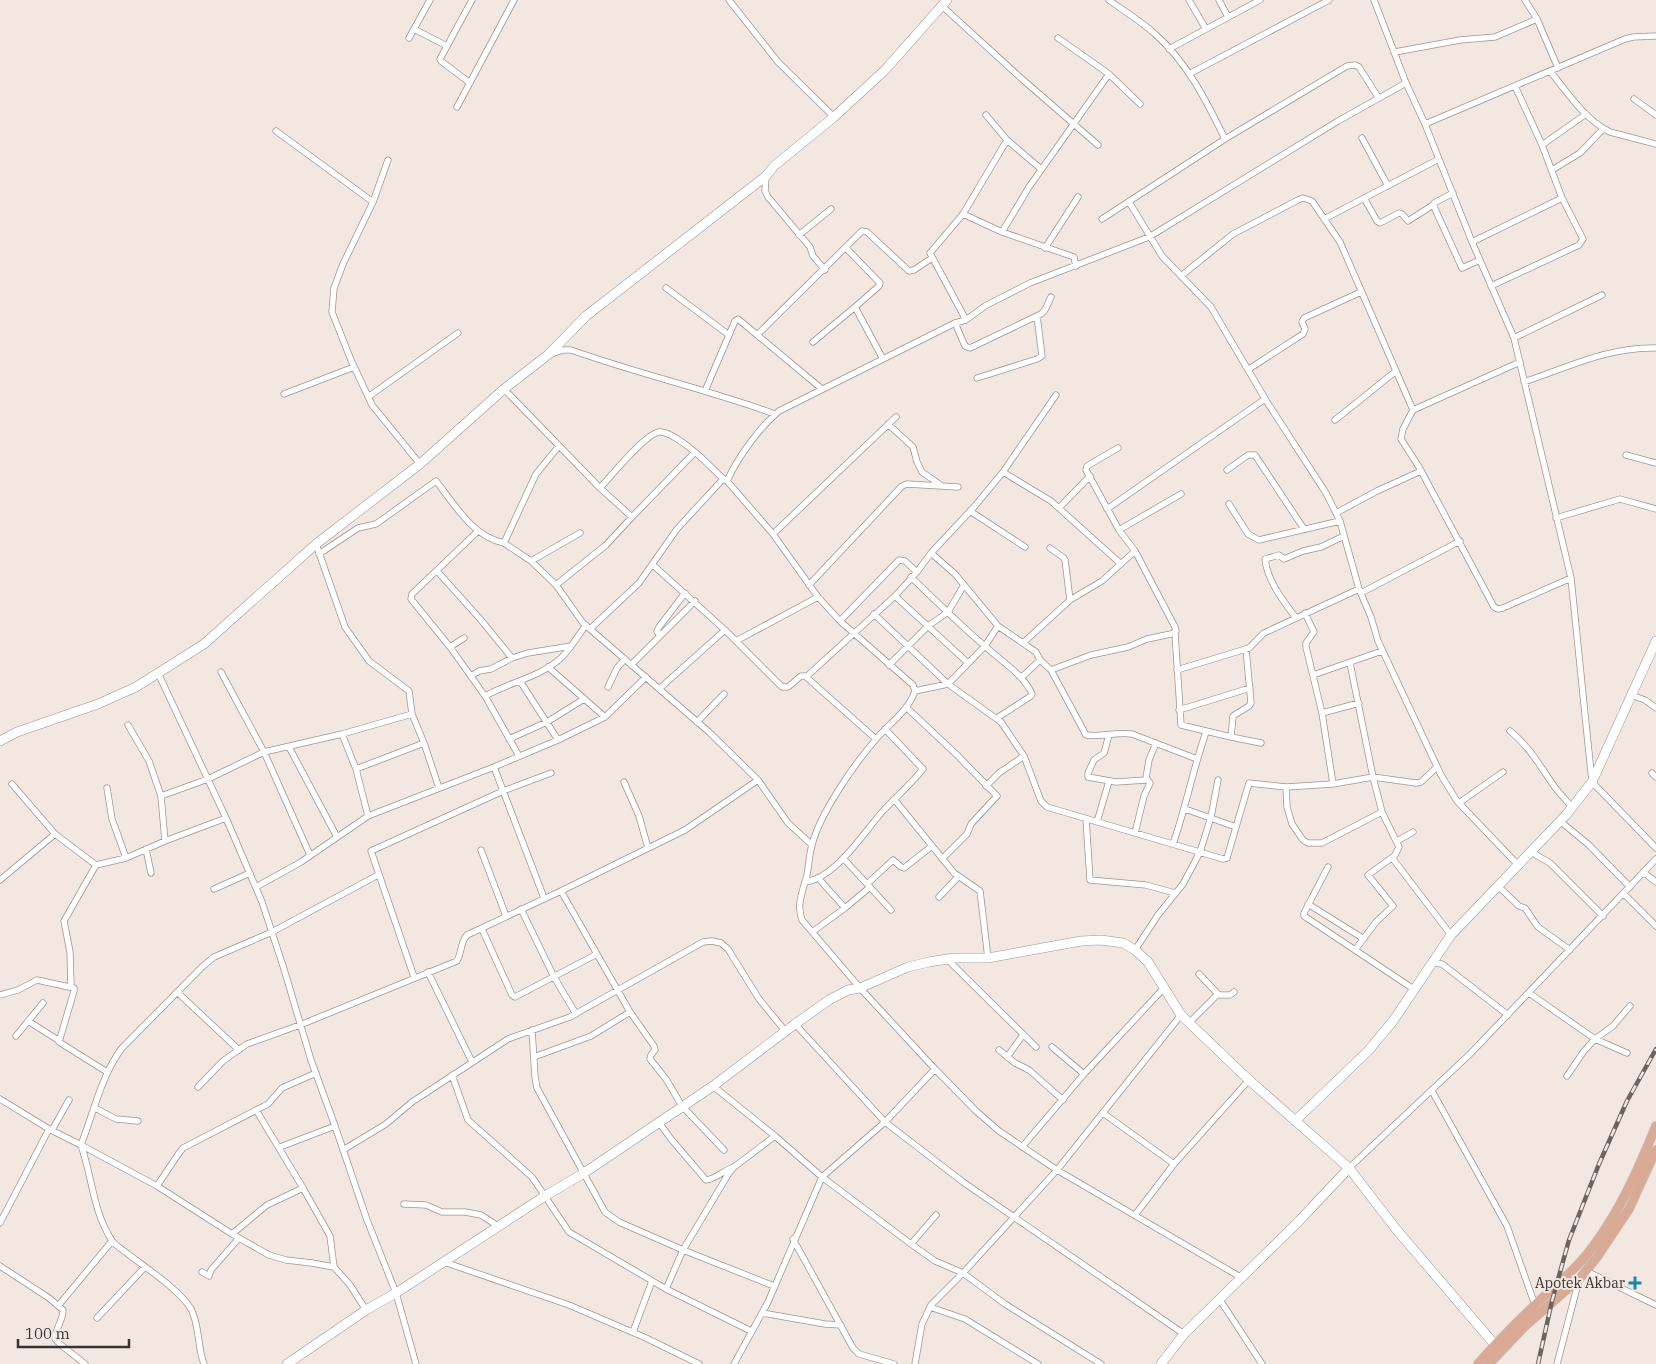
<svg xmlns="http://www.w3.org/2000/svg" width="1656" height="1364" font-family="'IBM Plex Serif',serif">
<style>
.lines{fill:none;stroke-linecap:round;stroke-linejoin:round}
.street-casing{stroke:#9f9590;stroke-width:7}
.secondary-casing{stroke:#9f9590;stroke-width:10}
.primary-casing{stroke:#cbcaca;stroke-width:10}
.street{stroke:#fff;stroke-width:5.5}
.secondary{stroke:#fff;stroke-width:9}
.primary{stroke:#d9aa95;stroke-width:9}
.rail-casing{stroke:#6b6562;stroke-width:4.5}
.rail{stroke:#f3e7e2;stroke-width:2.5;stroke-dasharray:8;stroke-linecap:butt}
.poi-dot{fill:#1387ac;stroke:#f3e7e2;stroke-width:2}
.labels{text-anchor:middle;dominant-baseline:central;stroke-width:4;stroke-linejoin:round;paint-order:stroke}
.poi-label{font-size:14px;fill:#383432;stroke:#f3e7e2;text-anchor:end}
</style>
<rect width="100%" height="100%" fill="#f3e7e2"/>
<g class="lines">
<defs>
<path id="street" d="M729,0L778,62L834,117
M1109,0C1124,11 1141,21 1155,34C1187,62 1207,102 1225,139
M1189,0L1206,29
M1219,0L1228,17
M1374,0L1406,83L1425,124L1472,242L1514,338L1571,578L1592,782L1656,848
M1525,0L1537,19L1558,68
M942,6L1022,79L1098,145
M414,29L447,46
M409,38L430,0
M1058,38L1109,74L1140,104
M1169,49L1260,0
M1395,52L1460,40L1495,37L1537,19
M1550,71C1567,92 1585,120 1610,132L1656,144
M1189,74L1329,0
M470,83L441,61L440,59L472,0
M1634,99L1656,115
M457,107L514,0
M986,115L1007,140
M1425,124L1625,39L1633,37L1656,36
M276,131L373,202
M1362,138L1388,186
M1542,145L1586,114
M388,160L373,202L343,264L334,288L332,312L351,360L372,405L420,464
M1552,170L1580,153L1603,129
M766,176L765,191L768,197L810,247L813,256L825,270
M1453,193L1434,203L1435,209L1462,268L1480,260
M1364,198L1377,221L1380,223L1399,213L1402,214L1408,221L1433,205
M1129,202L1162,256L1211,307L1267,402L1326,493L1340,521L1359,589L1371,617L1378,641L1441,775L1457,801L1519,866
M963,214L1007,140L1041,169
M1102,219L1225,139L1347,66L1355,65L1359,67L1378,97
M1324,219L1439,159
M1002,232L1029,187L1109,74
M799,235L831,209
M1472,242L1562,198
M846,248L880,283L879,286L855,307L883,359
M1045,248L1078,197
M1181,276L1233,234L1298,200L1303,198L1312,201L1340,242L1413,410
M1491,286L1579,245L1583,239L1562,198L1542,145L1515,86
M666,288L729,335
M966,320L930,253L963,214L1002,232L1074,257L1076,266
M955,323L965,346L970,348L1041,314L1045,310L1051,297
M757,335L862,231L867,232L909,271L914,270L932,258
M1514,338L1602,295
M813,342L855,307
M551,354L563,350H571C639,374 708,390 775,414
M1520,362L1413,410L1403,429L1401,439L1419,467L1494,607L1498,609L1503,608L1571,578
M1249,369L1303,334L1305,329L1302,322L1304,318L1361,292
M977,378L1037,359L1042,356L1037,316
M1524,382C1566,368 1611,346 1656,348
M504,389L600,488L632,517L695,452
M705,391L735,321L738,319L822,389
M284,394L354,367
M368,397L458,333
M1335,420L1396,371
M888,424L913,447L917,462L922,472L942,486
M1626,455L1656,463
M1227,470L1248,455H1255L1304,529
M1003,472L1051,501L1121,564
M600,488C611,476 645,434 659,432C669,431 689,447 696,453C706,461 715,472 725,480
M1229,504L1248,534L1259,540L1340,521
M1059,508L1090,476
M1107,509L1265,399
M970,511L1025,547
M1336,513L1377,491L1421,471
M1556,518L1620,499L1656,509
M1119,530L1181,494
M477,532L412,594L411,599L450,647L485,696L519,756
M773,534L896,417
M504,543L531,561L556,585L583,623L709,732L758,780L788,823L812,845
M316,544L345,627L369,661L409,691L412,714L424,743L439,788
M1050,548L1064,558L1065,560L1070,600
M931,553L955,574L998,626L1036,652L1040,660L1051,670L1086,735C1101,737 1116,732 1132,734L1197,759
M319,554L358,528L376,524L436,481C455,505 472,536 504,543L536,474L559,446
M531,561L580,533
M653,565L725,630L782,687H788L801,676H805L876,739
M437,571L481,620L512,658L528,653L571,646
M911,577C936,601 960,625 986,647C1001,661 1024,675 1032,694L1031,696L997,718
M556,585L606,545L632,517
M809,585L902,486L907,484L958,487
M1361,593L1460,541
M895,596L967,662
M1305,613L1314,632L1306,643V647L1322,713L1333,784
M874,614L948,684L1001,722L1024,756L1041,801L1047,807L1223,859L1227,858L1236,827L1185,809
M1296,618C1283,601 1267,580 1265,559L1279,555L1284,559L1303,551L1321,547L1344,536
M840,621L899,560L905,561L917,572
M590,629L639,583L677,529L723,479
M1175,633L1181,725L1231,737L1261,743
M660,636L657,631L659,627L685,593
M736,641L818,597
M1023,643L1070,600L1102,581L1135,551
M450,647L464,638
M1350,663L1373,777L1382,812L1399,847L1393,859L1451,935
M631,665L695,601
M889,665L928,626L948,612L964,585
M548,667L605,717
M1051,670L1091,655L1128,647L1147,639L1171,634L1176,631L1175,627L1135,551L1119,530L1086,470L1087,466L1118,448
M1177,670L1249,648L1264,633L1359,589
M221,672L264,752L310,855
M158,673L226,818L262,902L284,969L311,1060L335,1126L367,1220L396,1293L416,1364
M1313,675L1382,651
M471,676L479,671L491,669L512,658
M1019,676H1023L1040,660
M806,677L895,596L917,572L931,553L974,507L1003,472L1056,395
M520,681L558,740
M608,687L617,668L625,659
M659,689L725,630
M915,691L948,684L985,646L998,626
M1631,695L1645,700L1656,708
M485,696C510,682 541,677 562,657C571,648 578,636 586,625
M906,707L956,754L997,796L971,824L967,834L942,859
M1179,710L1250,688
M1322,713L1359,703
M697,722L724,694
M128,725L149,761L161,796L165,841
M1510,731C1529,746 1540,766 1554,786C1559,793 1566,800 1572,807
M342,734L356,769L368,816
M1109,735L1104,753L1094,760L1088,773V777L1116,782L1146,780
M1231,737L1233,716L1249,706L1251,703L1246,649
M509,739L547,722L584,699
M289,747L337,837
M494,767L544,898
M356,769L424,743
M1652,773L1656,777
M624,782L639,816L648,848
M12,784L55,834L96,865L126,858L165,841L226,818
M986,786L999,773L1024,756
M1286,787L1287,807L1292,824L1303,840L1308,843H1322L1382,812
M107,788L112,819L126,858
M161,796L208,779L264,752L342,734L412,714
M894,799L954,873L980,891L988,958
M1459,803L1503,772
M1086,819L1090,880L1146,885L1175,893
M1560,821L1589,845L1630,887
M1097,822L1109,781
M1236,827L1249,783L1286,787L1333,784L1373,777L1416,783L1421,782L1437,767
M1135,833L1144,796L1150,783L1146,778L1149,760L1156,743
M1397,841L1413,832
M1173,844C1186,807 1193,769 1206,732
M146,849L151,873
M481,850L506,916
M1531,852L1550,863L1603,916
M843,858L891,910
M1328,867L1304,913V916L1415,990
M1643,872L1656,882
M0,880L55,834
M805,882C836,878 863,833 883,811C896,797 911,784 923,769L885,729
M867,884L893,860L901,867L904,868L932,846
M1498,886L1519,906L1525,908L1538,927L1570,950
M256,887L301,862L368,816L494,767L558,740L605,717L646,677
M214,889L250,873
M561,891L630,1012L654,1046L655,1050L651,1055L650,1059L666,1079L682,1106L724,1150
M1624,894L1656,926
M939,897L958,877
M1308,904L1364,939
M845,908L870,887
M521,909L554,977L576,1014
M482,929L512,995L515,997L597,954
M812,932L845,908L819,879
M1135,950L1158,915L1183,884L1200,852L1211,817L1218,780
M1355,950L1376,922L1393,906L1368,875L1394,856
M947,959L1036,1047
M1433,963L1442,964L1508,1015
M428,972L472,1062
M1199,974L1218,994
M414,977L371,851L503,791L551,773
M71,986L70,952L64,921L96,865
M177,992L239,1050
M1529,993L1595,1039L1627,1053
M0,995L18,990L37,980L74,988V991L59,1042L107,1072
M28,1021L58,1040
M1189,1023L1217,995H1230L1234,992
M795,1024L885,1122L963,1182L1184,1334
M532,1030L535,1077L537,1088L605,1212L619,1222L683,1250L774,1286
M16,1036L43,1003
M1052,1047L1084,1074
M999,1050L1015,1063L1029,1070L1063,1100
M534,1057L591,1036L630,1012
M1007,1057L1023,1035
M452,1075L468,1120L532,1177L569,1232L666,1289L751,1331
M1567,1076L1584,1051L1595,1039L1613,1026L1630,1006
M713,1086L775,1136L822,1177L911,1244L935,1261L963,1273L1005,1304L1101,1364
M198,1087L223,1061L247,1044L300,1025L457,961C462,952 460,943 467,935L561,891L685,830L758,780
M1432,1091L1507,1226L1535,1305
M0,1099L49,1129L81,1145C92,1176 93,1211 111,1239C114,1245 122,1249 128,1254C146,1268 180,1290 191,1309C200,1326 197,1346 204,1364
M95,1108L116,1119L138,1121
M256,1110L303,1188L330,1236L334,1267
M1103,1113L1174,1164
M658,1121L671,1139L706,1180C716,1179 724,1170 734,1167
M52,1130L69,1100
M280,1147L335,1126
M1022,1147L1084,1074L1163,989
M343,1150L386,1124L412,1102L508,1039L570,1017L703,942L712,941L721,943L728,949L759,999L786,1032
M1349,1168L1471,1053L1656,859
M157,1186L179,1153L183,1148L268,1104L282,1088L316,1073
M404,1204L426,1205L442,1212H465L481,1215L498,1226
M1135,1215L1174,1164L1249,1080
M0,1223L49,1129
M232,1234L267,1205L303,1188
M793,1239L853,1348L859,1354L894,1364
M911,1244L936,1215
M444,1262L569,1305L646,1338L699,1364
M0,1266L49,1298L63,1310C63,1321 55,1329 55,1339L61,1345L85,1364
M1586,1271L1656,1305
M202,1272L209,1276L211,1270L239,1238
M1242,1278L1057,1170L999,1131L976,1111L935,1069L860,988L802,920C796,904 803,891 807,875C809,865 809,855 812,845C820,813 855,763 877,738C889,724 909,710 915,691L913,685L840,621L818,597L773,534L727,481C738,457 759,428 779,411L955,323L966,320L985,306L1030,283L1149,237L1338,121L1406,83
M666,1289L683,1250L729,1173L734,1167L775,1136
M1220,1300L1262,1364
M58,1306L112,1241
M930,1307L965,1319L1038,1364
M366,1310L350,1285L334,1267L312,1263L286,1260L269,1255L232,1234L157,1186L81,1145C93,1114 102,1074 122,1048L203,966L214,957L272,932L378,875
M762,1313L825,1324L841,1325
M97,1318L145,1267
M633,1332L652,1281
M734,1364L768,1302L822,1177L885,1122L935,1069
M915,1364L922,1324L931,1305L963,1273L1057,1170L1181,1015
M1557,1364L1579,1280"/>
<path id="secondary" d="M0,741L17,732L98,704L136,687L204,644L316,544L420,464L504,389L549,354L586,316L766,176L774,166L834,117L885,70L947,0
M1295,1121L1368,1051L1393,1021L1451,935L1566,815L1592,782L1656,641
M287,1364L366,1310L396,1293L545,1196L584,1173L713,1086L795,1024L829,1000L848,990L860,988L908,967L929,962L954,958H988L1081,941L1101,940L1123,943L1135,950L1148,962L1181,1015L1249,1080L1349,1168L1396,1229L1495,1345
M1161,1364L1184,1334L1299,1221L1349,1168"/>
<path id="primary" d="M1478,1364C1496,1343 1516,1323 1536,1304C1554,1287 1573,1272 1588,1253C1618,1216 1638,1170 1656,1126
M1489,1364L1525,1326L1580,1278L1597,1257L1629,1209L1656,1150"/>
</defs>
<use href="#street" class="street-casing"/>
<use href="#secondary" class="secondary-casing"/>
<use href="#primary" class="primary-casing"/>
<use href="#street" class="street"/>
<use href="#secondary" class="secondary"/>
<use href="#primary" class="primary"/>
<defs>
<path id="rail" d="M1538,1364L1552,1301L1569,1240L1599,1164L1627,1101L1656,1049"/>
</defs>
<use href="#rail" class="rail-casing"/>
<use href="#rail" class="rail"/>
</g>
<path class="poi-dot" d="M1632.5 1275.5h5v5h5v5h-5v5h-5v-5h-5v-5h5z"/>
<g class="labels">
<g class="poi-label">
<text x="1625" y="1283">Apotek Akbar</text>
</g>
</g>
<path d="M18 1339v8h111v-8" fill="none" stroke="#383432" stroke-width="2.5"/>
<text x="25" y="1339" font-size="15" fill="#383432" stroke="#f3e7e2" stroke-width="4" paint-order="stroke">100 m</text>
</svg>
